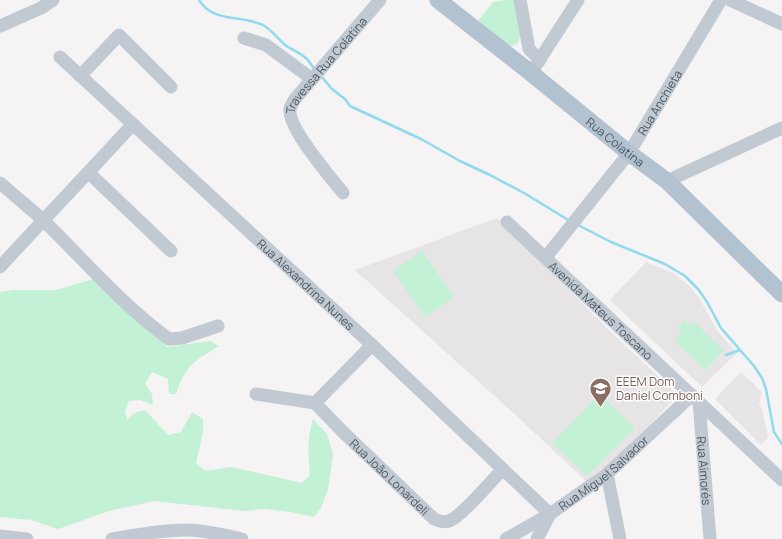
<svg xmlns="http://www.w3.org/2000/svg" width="782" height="539" font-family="Manrope,sans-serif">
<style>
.education{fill:#e6e4e5}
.green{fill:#c3f1d5}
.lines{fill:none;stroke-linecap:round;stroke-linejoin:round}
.stream{stroke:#90daee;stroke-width:2.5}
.minor{stroke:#c1cad2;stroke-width:13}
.major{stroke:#b3c2d1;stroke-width:17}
.labels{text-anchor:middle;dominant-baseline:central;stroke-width:3;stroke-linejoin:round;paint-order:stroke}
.street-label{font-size:12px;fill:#4a5661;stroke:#fff}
.education-label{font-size:12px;fill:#785e54;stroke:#fff;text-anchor:start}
</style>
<rect width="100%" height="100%" fill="#f5f3f3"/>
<path class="education" d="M497,218L615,336L678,395L620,456L586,481L521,420L355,270Z
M646,262L675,274L688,285L698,296L718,332L737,353L702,387L610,300Z
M741,372L762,392L759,405L762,409L768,438L761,445L715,399Z"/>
<path class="green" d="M507,0H514L521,32L518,43L513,46H508L478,21L493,2Z
M422,251L454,297L425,317L393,271Z
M97,278L143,321L167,347L210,341L219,346C193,362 186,365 176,394H169L168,379L152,372L145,384L152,394L153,405L140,400L129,401L125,411L127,420L134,413L145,410L168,435L181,432L192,412L203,419V433L196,463L206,471L232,467L302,483L310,475C308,453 307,441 313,419L327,434L333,454L328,490L321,508L314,517L290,512L265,509L245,511L154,501L109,511L58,529L31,520L0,517V292L13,290H56Z
M685,320L690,325L694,322L724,351L705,370L675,341L682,333L677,328Z
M600,394L635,428L587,476L552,443Z"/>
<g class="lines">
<path class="stream" d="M199,0C213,23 242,15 263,25C272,30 277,38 284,44C291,50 300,52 307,59C310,62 312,66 314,69
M320,75L332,89L345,99L350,106L421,139L460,161L490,175L524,193L570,221
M578,225L611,242L665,264L685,276L698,289L707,302L721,328L754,366L762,378L766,389L774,432L782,444
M726,355L740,350"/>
<g class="minor">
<path d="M520,0L529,49L540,60"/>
<path d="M730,0L782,24"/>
<path d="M0,26L41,8L53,0"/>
<path d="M244,38L266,45L312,79"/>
<path id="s1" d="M60,57L372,345L550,514L537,539"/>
<path d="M531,73L578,0"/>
<path d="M80,76L119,35L171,87"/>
<path d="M89,173L171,251"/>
<path d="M667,181L782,128"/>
<path d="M0,183C15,196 30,208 44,221C85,261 123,306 169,339L182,338L218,326"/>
<path id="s2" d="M343,193C331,178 288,128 290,110C290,106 293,103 295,99L380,0"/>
<path id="s3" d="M507,222L782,480"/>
<path id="s4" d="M546,257L629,153L721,0"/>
<path d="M0,267C44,219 89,172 133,124"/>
<path d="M256,394L315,403L372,345"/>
<path id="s5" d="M699,402L710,539"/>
<path id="s6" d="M315,403L342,431L434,519C439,521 444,523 449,521C461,517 492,480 503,469"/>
<path d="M607,474L620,539"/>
<path d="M0,536L27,539"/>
<path d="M112,539C136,535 161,530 186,530C205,530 224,535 242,539"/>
<path id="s7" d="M506,539L550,514L607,474L692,395"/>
</g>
<path class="major" id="s8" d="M438,0L531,73L629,153L667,181L782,294"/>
</g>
<defs>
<symbol id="school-pin" viewBox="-11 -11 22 30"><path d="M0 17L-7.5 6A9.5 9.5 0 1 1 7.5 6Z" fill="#8d6e63" stroke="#fff"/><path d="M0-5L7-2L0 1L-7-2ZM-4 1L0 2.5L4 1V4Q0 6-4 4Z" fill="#fff"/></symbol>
</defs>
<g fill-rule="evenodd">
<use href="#school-pin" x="588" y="376" width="25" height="34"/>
</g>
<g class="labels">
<g class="street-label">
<text stroke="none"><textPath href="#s2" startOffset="157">Travessa Rua Colatina</textPath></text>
<text stroke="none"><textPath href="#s4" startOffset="192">Rua Anchieta</textPath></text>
<text stroke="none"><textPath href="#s8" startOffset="227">Rua Colatina</textPath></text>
<text stroke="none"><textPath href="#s1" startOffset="335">Rua Alexandrina Nunes</textPath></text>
<text stroke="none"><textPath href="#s3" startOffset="129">Avenida Mateus Toscano</textPath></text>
<text stroke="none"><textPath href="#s5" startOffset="69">Rua Aimorés</textPath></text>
<text stroke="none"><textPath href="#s7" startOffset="118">Rua Miguel Salvador</textPath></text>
<text stroke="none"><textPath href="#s6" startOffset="105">Rua João Lonardeli</textPath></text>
</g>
<g class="education-label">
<text x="616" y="381">EEEM Dom<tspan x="616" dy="14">Daniel Comboni</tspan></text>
</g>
</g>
</svg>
